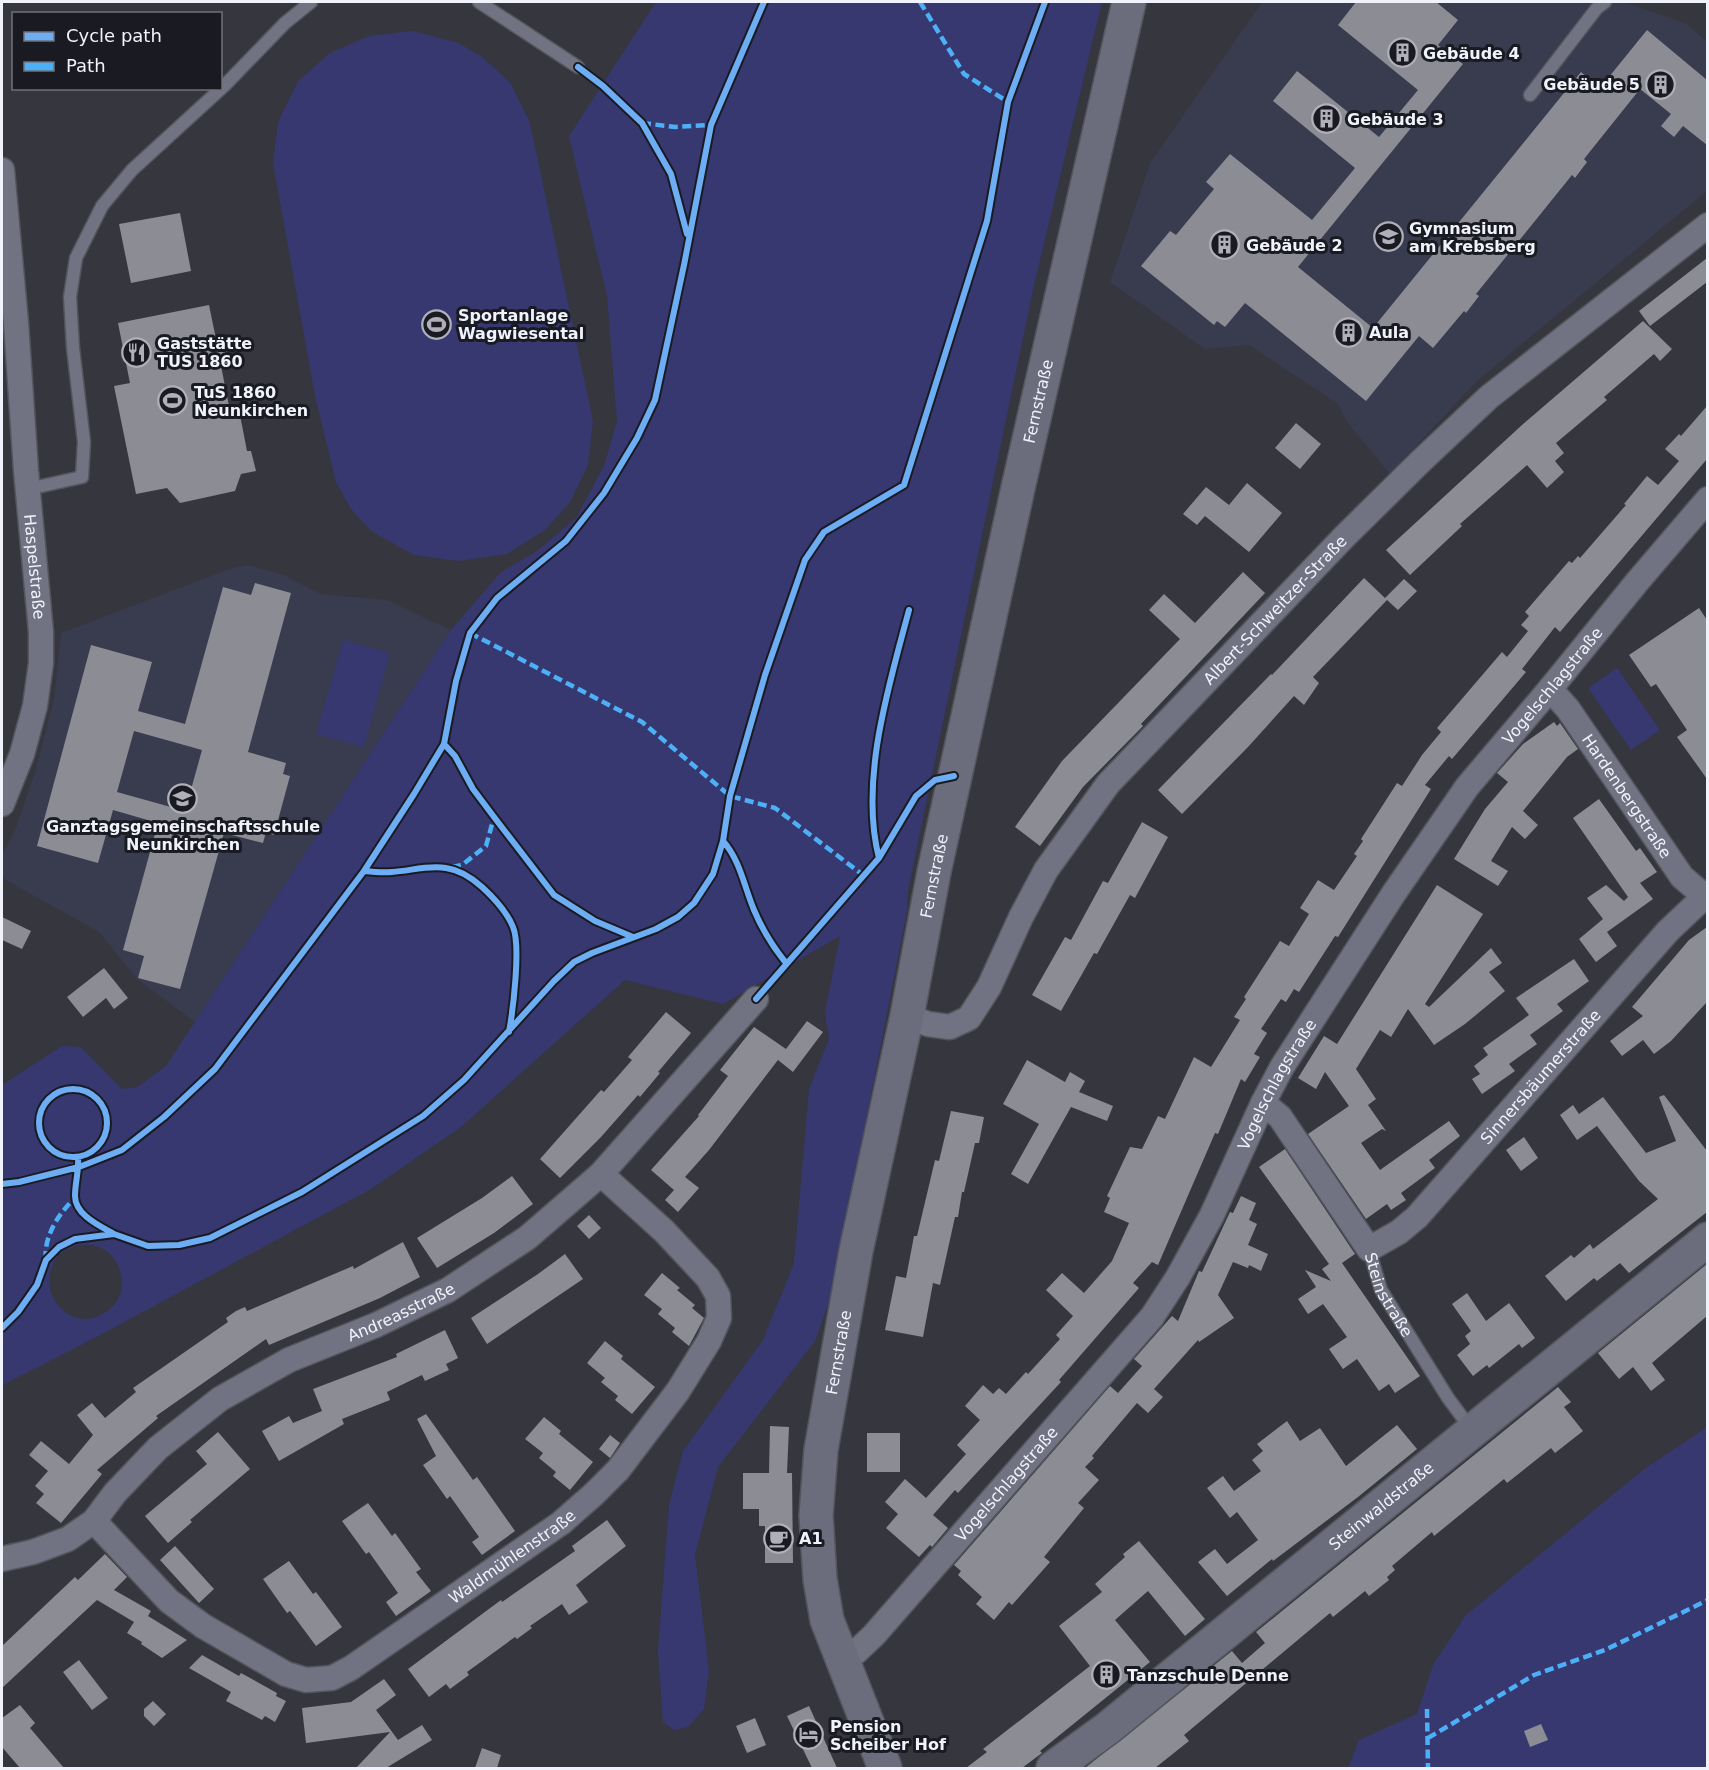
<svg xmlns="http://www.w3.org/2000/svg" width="1709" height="1770" font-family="'DejaVu Sans',sans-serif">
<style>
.built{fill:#393b4f}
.green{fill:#383870;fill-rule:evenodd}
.building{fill:#8c8d94;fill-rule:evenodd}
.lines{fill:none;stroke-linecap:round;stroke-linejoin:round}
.lane-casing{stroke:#54555c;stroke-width:15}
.street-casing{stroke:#54555c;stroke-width:27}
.secondary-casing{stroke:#54555c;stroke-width:36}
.lane{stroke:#717383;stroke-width:12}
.street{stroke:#717383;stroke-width:24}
.secondary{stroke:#6b6c7c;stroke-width:33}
.quiet{stroke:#4cb0f7;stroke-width:4.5;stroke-dasharray:9 4.5;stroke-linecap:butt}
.cycleway-casing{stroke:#1a1b22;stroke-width:10}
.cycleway{stroke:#6dadf4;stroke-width:6}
.labels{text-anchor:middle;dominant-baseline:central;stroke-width:6;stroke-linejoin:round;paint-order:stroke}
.poi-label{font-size:16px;font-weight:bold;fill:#f0f2fc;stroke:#1a1b22;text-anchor:start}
.street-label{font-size:16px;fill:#f0f2fc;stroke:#1a1b22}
</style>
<rect width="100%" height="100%" fill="#35363e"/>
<path class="built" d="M1262,2H1624L1687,24L1707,42V191L1477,381L1390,474L1347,422L1337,403L1249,345L1205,349L1110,282L1150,163Z
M249,565L284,575L320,594L387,600L451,630L195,1022L137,979L99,932L2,878V855L15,830L37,766L54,699L61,633L232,568Z"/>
<path class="green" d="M656,2H1102L1034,285L908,890L907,911L832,1294L815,1341L718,1467L695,1555L709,1671L704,1709L688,1727L674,1730L663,1722L658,1651L669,1505L683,1451L763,1340L794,1263L809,1089L829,1039L825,1012L840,936L723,1004L625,980L461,1127L371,1189L89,1341L2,1385V1085L62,1046L81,1047L122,1089L137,1087L166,1066L451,630L500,573L537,551L576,518L604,466L617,421L607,296L569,136ZM77,1245C83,1245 91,1244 96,1246C115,1252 124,1271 121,1290C121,1297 113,1308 106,1312C102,1313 98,1317 94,1318C57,1326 34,1279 61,1253C65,1250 73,1248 77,1245Z
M413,31L459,43L482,57L510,82L530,123L593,421L588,465L570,502L545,530L507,554L458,561L414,555L371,531L351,509L336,482L315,396L273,163L278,122L298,81L330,53L369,36Z
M343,640L390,653L364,747L316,734Z
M1617,668L1660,730L1631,750L1588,688Z
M1707,1427V1768H1348L1359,1740L1417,1714L1433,1665L1466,1615L1643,1470Z"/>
<path class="building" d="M1356,2H1436L1458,20L1438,45L1463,64L1298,267L1373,328L1581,72L1600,88L1647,30L1707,80V145L1683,126L1674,137L1661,126L1671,114L1640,89L1584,159L1587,162L1575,178L1572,175L1476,294L1479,296L1466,313L1464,311L1433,348L1419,336L1366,401L1245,303L1225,327L1217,321L1214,325L1141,266L1170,231L1176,235L1214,189L1206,182L1230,154L1312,220L1355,168L1273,101L1297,71L1379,137L1418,90L1338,25Z
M180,213L191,271L131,283L119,224Z
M1707,258V282L1650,326L1639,311Z
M209,305L216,339L224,337L229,365L221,366L231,416L240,415L247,451H251L256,471L241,474L235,491L180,503L167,488L136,494L114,386L130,383L118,323Z
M1643,321L1672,349L1660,361L1654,354L1604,397L1607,400L1556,443L1564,453L1555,461L1564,472L1547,488L1527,465L1460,524L1462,526L1410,575L1386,550L1522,425Z
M1707,406V459L1560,632L1555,627L1522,669L1526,672L1452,759L1449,756L1425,785L1431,789L1338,937L1335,936L1299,992L1294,989L1286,1002L1281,999L1261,1029L1267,1033L1254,1054L1260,1057L1245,1082L1241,1079L1218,1134L1215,1133L1158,1265L1152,1262L1133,1283L1139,1288L1059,1380L1061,1382L958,1493L955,1490L933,1515L948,1528L932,1547L930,1545L919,1557L886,1528L898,1514L885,1502L905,1479L926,1498L966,1454L957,1445L980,1420L965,1406L983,1385L993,1394L999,1388L1006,1394L1026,1372L1028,1374L1060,1339L1056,1335L1073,1316L1046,1290L1062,1273L1084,1293L1112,1261L1129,1223L1104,1212L1110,1198L1107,1196L1130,1147L1142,1149L1158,1116L1165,1119L1194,1057L1211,1067L1240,1020L1234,1017L1246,999L1244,997L1280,941L1289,946L1309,914L1300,908L1318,880L1334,890L1357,856L1354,854L1363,841L1361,839L1397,783L1402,786L1422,755L1441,732L1437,728L1502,652L1507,657L1528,631L1521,625L1529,616L1525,612L1569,561L1572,563L1578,556L1580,558L1626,505L1624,504L1647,476L1658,485L1679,461L1665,449L1679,434L1681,436Z
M1296,423L1321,444L1300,469L1275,448Z
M1247,483L1282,513L1249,552L1205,516L1197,525L1183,514L1206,487L1229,505Z
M1243,572L1265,593L1141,724L1143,726L1083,787L1040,846L1015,827L1062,761L1180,639L1149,610L1164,594L1195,623Z
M1364,578L1385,598L1404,579L1417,591L1398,610L1387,600L1313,677L1319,683L1304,705L1294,696L1248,747L1182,814L1158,790L1271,674L1272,675Z
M255,583L291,593L248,752L286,763L283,774L290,776L274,835L266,832L263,843L224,833L180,989L138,978L144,956L123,950L158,823L113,810L98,863L37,846L91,645L152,662L138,711L185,724L223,587L251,595ZM134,731L202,750L185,811L117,792Z
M1699,608L1707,620V779L1677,737L1687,730L1656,684L1651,687L1629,655Z
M1554,722L1557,726L1560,723L1578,749L1567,757L1523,811L1538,825L1525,839L1512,827L1491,861L1508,871L1498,886L1454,859L1485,809L1508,782L1497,773L1523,744Z
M1599,799L1636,851L1640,848L1657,872L1640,883L1653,899L1607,932L1617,946L1596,962L1579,939L1603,919L1587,898L1606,885L1624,901L1628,897L1573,818Z
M1142,822L1168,837L1135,898L1130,895L1097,954L1094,953L1061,1011L1032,995L1065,937L1071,940L1103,881L1108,883Z
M1437,885L1483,914L1425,1004L1429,1007L1491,948L1502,963L1489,972L1505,991L1465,1024L1434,1045L1408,1009L1391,1037L1380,1030L1356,1069L1376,1099L1368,1105L1386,1131L1382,1129L1361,1143L1380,1170L1449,1121L1460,1136L1429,1160L1435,1168L1401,1193L1406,1200L1391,1210L1387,1204L1366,1219L1308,1134L1349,1106L1325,1072L1316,1089L1298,1078L1324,1036L1337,1044Z
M2,917L31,931L22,949L2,940Z
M1707,927V1002L1671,1041L1654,1054L1643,1040L1622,1056L1610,1041L1643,1016L1632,1007L1689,940Z
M1574,959L1589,981L1557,1004L1563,1011L1530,1035L1537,1044L1509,1064L1515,1071L1482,1094L1472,1079L1480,1074L1474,1066L1488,1055L1483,1048L1529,1015L1516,998Z
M104,968L128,998L114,1009L106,998L83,1017L67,997Z
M666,1012L691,1033L658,1072L660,1073L640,1097L638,1095L601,1137L560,1178L540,1159L601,1090L604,1092L632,1060L628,1057Z
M807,1021L823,1032L793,1072L778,1060L781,1056L709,1150L685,1177L699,1188L678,1212L665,1200L674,1190L651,1170L699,1116L698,1115L728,1076L720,1070L754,1027L786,1049Z
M1027,1060L1065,1082L1070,1072L1085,1081L1079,1092L1113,1106L1107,1121L1071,1107L1028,1184L1011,1174L1039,1124L1003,1104Z
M1664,1095L1707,1151V1212L1629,1273L1620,1263L1597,1281L1594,1278L1566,1301L1545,1276L1571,1255L1574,1258L1590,1244L1593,1249L1658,1199L1639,1181L1597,1126L1577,1140L1560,1115L1573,1105L1579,1114L1603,1097L1646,1153L1676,1141L1659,1097Z
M951,1111L984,1117L979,1143H975L964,1192H962L958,1217H955L940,1285L933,1283L923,1337L885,1330L896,1276L906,1278L914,1236H917L935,1160L939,1161Z
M1524,1137L1538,1158L1521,1171L1506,1150Z
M1285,1149L1355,1254L1342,1263L1420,1376L1395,1393L1389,1384L1379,1391L1357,1359L1343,1369L1329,1349L1347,1337L1323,1304L1308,1314L1298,1299L1316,1287L1305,1270L1331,1281L1322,1269L1329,1264L1259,1167Z
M512,1176L533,1204L494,1233L437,1268L417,1238L482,1198Z
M1241,1196L1256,1203L1249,1220L1257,1224L1248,1245L1268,1254L1261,1271L1249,1265L1248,1268L1233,1262L1218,1295L1234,1318L1199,1342L1198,1340L1154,1389L1163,1397L1148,1413L1137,1403L1092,1456L1094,1458L1085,1467L1099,1480L1078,1503L1084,1508L1044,1557L1050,1562L1012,1605L1009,1602L994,1620L976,1604L982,1597L958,1575L961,1571L954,1565L1110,1386L1118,1393L1142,1366L1134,1359L1172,1316L1178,1321L1199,1271L1202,1272L1230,1212L1233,1213Z
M589,1215L601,1228L589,1239L577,1226Z
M403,1242L420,1277L380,1298L269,1345L266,1339L156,1416L158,1418L97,1470L102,1474L61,1523L36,1503L44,1494L35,1486L48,1471L29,1455L41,1441L69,1464L93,1435L77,1415L92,1403L105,1418L136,1392L133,1388L228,1322L226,1318L236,1311L245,1307L247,1311L353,1266L354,1269Z
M565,1254L583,1279L487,1344L471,1318L538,1274Z
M1707,1264V1316L1652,1363L1665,1380L1651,1391L1633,1367L1619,1379L1598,1353Z
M662,1273L680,1288L677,1290L695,1305L692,1308L704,1318L689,1346L672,1332L675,1328L658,1314L662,1309L644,1295Z
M1467,1293L1486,1321L1509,1303L1535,1338L1522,1348L1519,1344L1489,1368L1487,1365L1473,1376L1457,1355L1470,1344L1465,1336L1471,1331L1452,1304Z
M445,1330L458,1358L446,1364L449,1370L425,1381L422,1375L387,1392L390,1400L342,1419L344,1424L279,1461L262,1431L289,1416L293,1423L322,1411L313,1389L397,1357L396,1354Z
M605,1341L623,1356L621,1359L655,1387L632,1414L615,1400L618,1396L601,1382L605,1378L587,1363Z
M1558,1387L1571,1402L1564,1407L1583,1431L1555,1453L1551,1448L1507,1483L1504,1479L1434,1536L1432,1532L1392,1566L1395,1570L1387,1577L1389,1580L1369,1596L1365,1591L1333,1617L1330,1613L1184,1735L1189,1741L1155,1768H1085L1232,1651L1242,1663L1265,1643L1256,1632Z
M426,1414L473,1480L477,1477L515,1531L482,1555L472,1542L479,1537L450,1496L447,1499L423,1465L436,1456L417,1419Z
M544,1417L561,1431L559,1434L593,1462L570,1490L553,1476L556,1472L539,1458L543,1453L525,1439Z
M1287,1421L1300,1441L1320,1428L1346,1466L1397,1425L1417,1449L1358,1497L1273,1561L1272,1559L1227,1596L1198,1562L1215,1549L1227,1564L1258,1540L1237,1512L1230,1518L1207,1488L1223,1476L1234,1491L1261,1471L1252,1460L1263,1451L1257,1444Z
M770,1426L789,1427L787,1473H792L793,1563H765V1526H759V1509H743V1473H769Z
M218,1432L250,1469L190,1520L192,1522L168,1543L145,1516L207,1464L196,1451Z
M867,1433H900V1472H867Z
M610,1435L620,1443L610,1458L599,1449Z
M368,1503L392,1536L395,1533L421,1569L416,1572L431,1591L396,1616L386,1602L398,1593L369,1552L366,1554L342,1521Z
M607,1520L626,1546L576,1585L588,1602L569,1615L562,1604L530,1626L532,1628L517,1639L515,1637L467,1672L469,1675L450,1689L446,1684L429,1697L408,1669L501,1600L502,1602L575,1551L572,1546Z
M1139,1541L1205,1619L1185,1636L1148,1591L1115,1620L1150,1662L1040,1751L1042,1753L1022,1768H966L987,1752L983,1749L1090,1666L1059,1626L1102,1592L1095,1584L1125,1557L1123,1554Z
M175,1546L214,1589L199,1603L160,1560Z
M105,1554L127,1577L114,1590L151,1611L148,1616L187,1640L162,1658L141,1644L142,1642L127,1633L134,1622L97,1600L2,1688V1646L75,1577L78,1580Z
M289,1561L313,1594L316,1592L342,1627L316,1646L290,1611L287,1613L263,1579Z
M202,1655L239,1676L241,1673L277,1693L276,1696L286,1701L275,1722L265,1716L262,1720L226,1701L231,1692L189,1668Z
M79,1660L108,1698L92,1710L63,1672Z
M384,1679L396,1695L376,1710L398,1740L422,1725L432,1740L386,1768H356L390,1732L306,1743L302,1708L351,1702Z
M153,1701L166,1714L154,1726L144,1716V1709Z
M20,1705L35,1723L30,1728L64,1768H20L2,1747V1718Z
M809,1706L837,1768H812L787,1716Z
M755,1718L766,1745L747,1753L736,1726Z
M1541,1724L1548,1740L1530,1747L1524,1731Z
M482,1748L501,1755L497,1768H475Z"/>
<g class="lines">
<defs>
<g id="lane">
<path d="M479,2L578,67"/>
<path d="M1530,95L1597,8L1605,2"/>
<path d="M28,489L82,477L84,442L73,348L70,297L76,258L102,206L132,170L225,85L285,23L311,2"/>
<path id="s1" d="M1369,1249L1381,1290L1448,1398L1471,1429"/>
</g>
<g id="street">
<path id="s2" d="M2,170L16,323L26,471L41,632V663L35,706L22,754L2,804"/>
<path id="s3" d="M1550,689L1568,709L1682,877L1708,899"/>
<path id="s4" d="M907,1016L928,1024L950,1027L969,1018L989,987L1021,917L1046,870L1108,784L1344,537L1421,461L1489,397L1708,225"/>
<path id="s5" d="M1263,1103L1280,1117L1369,1249L1399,1232L1417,1217L1668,931L1704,897"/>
<path id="s6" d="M94,1521L169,1601L203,1626L286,1674L306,1680L332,1678L351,1668L561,1523L594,1494L618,1470L678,1391L709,1341L719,1318L718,1296L708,1278L664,1231L601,1174"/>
<path id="s7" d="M2,1559L33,1552L68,1539L94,1521L115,1493L158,1448L220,1399L289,1360L376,1325L448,1290L527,1238L601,1174L756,999"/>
<path id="s8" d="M841,1659L856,1652L874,1635L1152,1317L1178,1277L1212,1215L1263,1103L1282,1067L1394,893L1467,787L1550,689L1637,582L1708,499"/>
</g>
<g id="secondary">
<path id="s9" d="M885,1768L827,1620L820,1579L816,1515L821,1450L856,1251L907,1016L934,872L1018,488L1129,2"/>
<path id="s10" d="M1053,1768L1108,1728L1708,1239"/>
</g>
</defs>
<use href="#lane" class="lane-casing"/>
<use href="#street" class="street-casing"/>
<use href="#secondary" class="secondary-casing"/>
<use href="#lane" class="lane"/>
<use href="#street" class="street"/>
<use href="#secondary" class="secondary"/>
<path class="quiet" d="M920,2L964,74L1008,102
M642,123L675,127L711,125
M470,633L642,722L730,796L775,808L863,875
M452,867L462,865L486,846L494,817
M46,1260C43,1237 59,1213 75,1198
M1427,1709L1428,1768
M1428,1738L1534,1675L1605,1650L1708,1600"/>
<defs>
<path id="cycleway" d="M578,67L603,86L642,123L671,174L687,234
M444,744L455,756L473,789L494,817L554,895L595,921L633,937
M723,841C740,860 744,886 754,910C762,929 773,947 786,963
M879,858C859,781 889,685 909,610
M364,871C373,872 383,873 392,872C410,871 428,865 446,868C460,870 472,878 482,887C494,898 507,912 513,927C521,946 513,1010 509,1032
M756,999L879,858L916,796L935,780L954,776
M39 1123a34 34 0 1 1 68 0a34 34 0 1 1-68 0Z
M78,1158C79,1171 75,1183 75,1196C75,1215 100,1226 114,1234
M2,1184L19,1182L79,1167L122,1150L164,1117L215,1069L364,871L414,794L444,744L456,681L470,633L497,598L566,541L604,493L637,438L655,400L684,265L711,125L764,2
M2,1328L18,1312L37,1285L46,1260L59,1247L75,1239L114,1234L148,1246L179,1245L210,1238L302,1192L423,1116L464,1080L554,981L574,962L592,953L656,929L678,917L694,903L713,874L723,841L730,796L765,675L805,560L824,532L904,485L987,221L1008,102L1045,2"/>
</defs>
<use href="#cycleway" class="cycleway-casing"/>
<use href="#cycleway" class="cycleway"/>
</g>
<defs>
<symbol id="building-ring" viewBox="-11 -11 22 22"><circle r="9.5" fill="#1a1b22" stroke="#afb0ba" stroke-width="1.5"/><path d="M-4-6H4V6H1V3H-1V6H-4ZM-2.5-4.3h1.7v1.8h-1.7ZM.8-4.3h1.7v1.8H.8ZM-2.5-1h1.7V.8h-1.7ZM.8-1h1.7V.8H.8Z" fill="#afb0ba"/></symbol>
<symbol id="school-ring" viewBox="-11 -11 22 22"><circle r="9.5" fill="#1a1b22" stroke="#afb0ba" stroke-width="1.5"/><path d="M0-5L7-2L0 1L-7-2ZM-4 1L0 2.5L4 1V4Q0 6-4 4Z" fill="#afb0ba"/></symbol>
<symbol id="stadium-ring" viewBox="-11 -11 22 22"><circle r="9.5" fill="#1a1b22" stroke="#afb0ba" stroke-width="1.5"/><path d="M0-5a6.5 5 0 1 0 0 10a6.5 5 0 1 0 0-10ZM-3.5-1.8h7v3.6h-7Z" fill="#afb0ba"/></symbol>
<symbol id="restaurant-ring" viewBox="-11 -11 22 22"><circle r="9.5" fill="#1a1b22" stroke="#afb0ba" stroke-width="1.5"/><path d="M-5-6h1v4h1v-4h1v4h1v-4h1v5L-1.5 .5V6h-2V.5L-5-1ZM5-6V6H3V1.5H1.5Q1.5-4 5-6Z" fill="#afb0ba"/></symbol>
<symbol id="cafe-ring" viewBox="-11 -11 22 22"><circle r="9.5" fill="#1a1b22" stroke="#afb0ba" stroke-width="1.5"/><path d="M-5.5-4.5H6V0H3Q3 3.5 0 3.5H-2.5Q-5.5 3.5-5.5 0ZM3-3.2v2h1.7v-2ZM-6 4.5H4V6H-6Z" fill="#afb0ba"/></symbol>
<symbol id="hotel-ring" viewBox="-11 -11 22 22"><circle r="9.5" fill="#1a1b22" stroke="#afb0ba" stroke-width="1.5"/><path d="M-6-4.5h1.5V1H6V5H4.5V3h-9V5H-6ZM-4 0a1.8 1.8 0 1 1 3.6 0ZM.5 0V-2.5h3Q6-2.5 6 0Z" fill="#afb0ba"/></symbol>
</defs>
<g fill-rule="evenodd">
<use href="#building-ring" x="1386" y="36" width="33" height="33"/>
<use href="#building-ring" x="1644" y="68" width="33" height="33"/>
<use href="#building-ring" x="1310" y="102" width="33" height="33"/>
<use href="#school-ring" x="1372" y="220" width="33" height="33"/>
<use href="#building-ring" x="1208" y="228" width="33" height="33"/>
<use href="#stadium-ring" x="420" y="308" width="33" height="33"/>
<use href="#building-ring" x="1332" y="316" width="33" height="33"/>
<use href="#restaurant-ring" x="120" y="336" width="33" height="33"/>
<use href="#stadium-ring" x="156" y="384" width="33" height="33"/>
<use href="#school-ring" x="166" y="782" width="33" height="33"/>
<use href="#cafe-ring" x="762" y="1522" width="33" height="33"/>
<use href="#building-ring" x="1090" y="1658" width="33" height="33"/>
<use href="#hotel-ring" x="792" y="1718" width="33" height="33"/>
</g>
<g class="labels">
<g class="poi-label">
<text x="1423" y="53">Gebäude 4</text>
<text x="1640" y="84" text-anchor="end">Gebäude 5</text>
<text x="1347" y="119">Gebäude 3</text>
<text x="1409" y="228">Gymnasium<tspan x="1409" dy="18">am Krebsberg</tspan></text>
<text x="1246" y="245">Gebäude 2</text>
<text x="458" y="315">Sportanlage<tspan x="458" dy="18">Wagwiesental</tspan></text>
<text x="1369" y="332">Aula</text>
<text x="157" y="343">Gaststätte<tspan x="157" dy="18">TUS 1860</tspan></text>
<text x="194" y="392">TuS 1860<tspan x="194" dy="18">Neunkirchen</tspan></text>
<text x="183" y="826" text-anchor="middle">Ganztagsgemeinschaftsschule<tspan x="183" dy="18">Neunkirchen</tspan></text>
<text x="799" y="1538">A1</text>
<text x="1127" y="1675">Tanzschule Denne</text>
<text x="830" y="1726">Pension<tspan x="830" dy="18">Scheiber Hof</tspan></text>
</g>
<g class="street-label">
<text stroke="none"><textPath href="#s9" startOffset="1401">Fernstraße</textPath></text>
<text stroke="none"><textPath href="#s2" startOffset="398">Haspelstraße</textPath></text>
<text stroke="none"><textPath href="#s4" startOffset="580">Albert-Schweitzer-Straße</textPath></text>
<text stroke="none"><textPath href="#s8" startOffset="1214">Vogelschlagstraße</textPath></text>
<text stroke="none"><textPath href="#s3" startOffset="132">Hardenbergstraße</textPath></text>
<text stroke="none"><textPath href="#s9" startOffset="915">Fernstraße</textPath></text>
<text stroke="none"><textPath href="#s5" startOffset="426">Sinnersbäumerstraße</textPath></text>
<text stroke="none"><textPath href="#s8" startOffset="728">Vogelschlagstraße</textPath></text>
<text stroke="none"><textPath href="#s1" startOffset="50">Steinstraße</textPath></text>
<text stroke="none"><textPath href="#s7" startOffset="478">Andreasstraße</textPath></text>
<text stroke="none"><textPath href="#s9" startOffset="429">Fernstraße</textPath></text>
<text stroke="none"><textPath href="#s8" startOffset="242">Vogelschlagstraße</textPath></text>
<text stroke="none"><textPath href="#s10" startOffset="420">Steinwaldstraße</textPath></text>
<text stroke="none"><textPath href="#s6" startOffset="512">Waldmühlenstraße</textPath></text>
</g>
</g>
<rect width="1709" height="1770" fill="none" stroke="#f0f2fc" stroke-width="6"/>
<rect x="12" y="12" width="210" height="78" fill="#1a1b22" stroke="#707179" stroke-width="1.5"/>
<rect x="24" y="32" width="30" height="9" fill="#6dadf4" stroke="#707179" stroke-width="1.5"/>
<text x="66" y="42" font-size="18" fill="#f0f2fc">Cycle path</text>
<rect x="24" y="62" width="30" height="9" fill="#4cb0f7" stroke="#707179" stroke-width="1.5"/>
<text x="66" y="72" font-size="18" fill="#f0f2fc">Path</text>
</svg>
